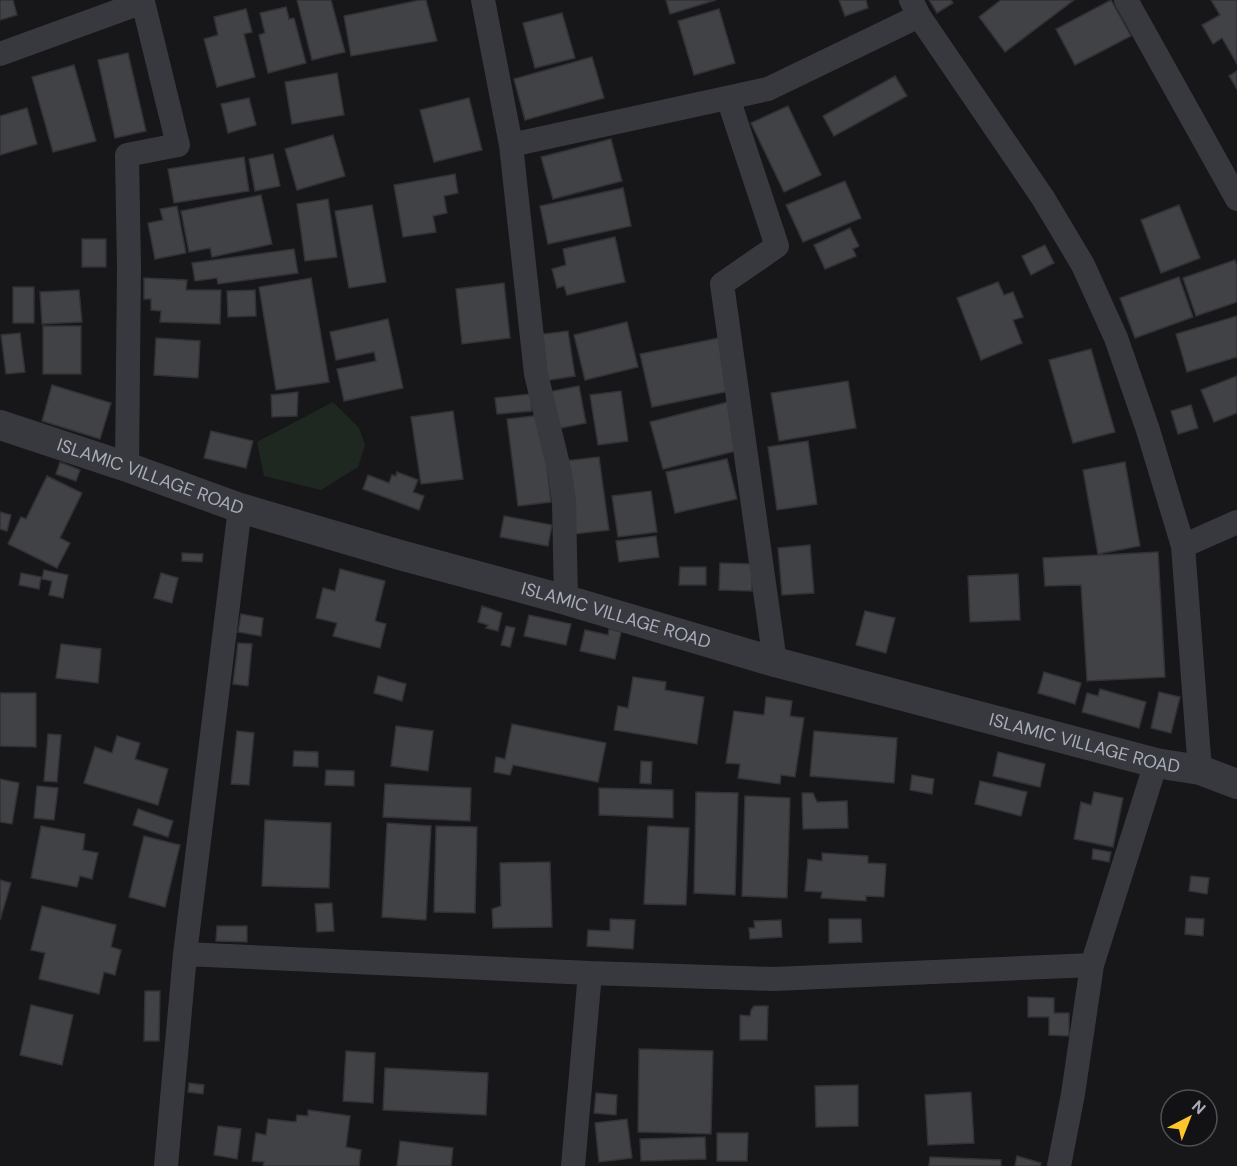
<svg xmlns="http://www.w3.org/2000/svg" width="1237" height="1166" font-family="'DM Sans',sans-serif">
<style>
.green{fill:#1f2820}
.building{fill:#414246;stroke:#313136;stroke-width:1.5}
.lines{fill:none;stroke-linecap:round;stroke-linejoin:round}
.minor{stroke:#38383f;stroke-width:24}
.tertiary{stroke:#38383f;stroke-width:30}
.labels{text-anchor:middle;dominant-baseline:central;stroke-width:5;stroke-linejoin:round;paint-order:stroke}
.street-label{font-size:18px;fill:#a8adba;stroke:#121214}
</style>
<rect width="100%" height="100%" fill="#171719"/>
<path class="green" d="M333,402L359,428L365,445L358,467L321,490L264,476L257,442Z"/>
<path class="building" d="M0,0H13L17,15L0,20Z
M297,0H331L345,52L312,60Z
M420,0H426L437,41L351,56L344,16Z
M666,0H716L670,14Z
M839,0H866L868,8L845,16Z
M929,0H951L953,3L937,13Z
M1001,0H1074L1005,52L979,17Z
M1111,0L1131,36L1075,65L1056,29Z
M1211,0H1237V64L1222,38L1213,44L1202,25L1220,15Z
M286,7L289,19L294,18L306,63L268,73L259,35L265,33L260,13Z
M246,9L252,32L244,34L255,77L217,87L204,39L218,35L214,17Z
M719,9L735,63L694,75L678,21Z
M562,13L575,58L535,68L523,23Z
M128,53L146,131L115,138L98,60Z
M592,57L604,98L525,120L514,79Z
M74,65L96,141L53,152L32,77Z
M1237,71V89L1229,76Z
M337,73L344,115L292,124L285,82Z
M895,76L907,96L834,136L823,116Z
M249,98L256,125L228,133L221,104Z
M469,98L482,150L434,162L420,110Z
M788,106L821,175L784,192L751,123Z
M27,108L37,144L0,155V116Z
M333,135L345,176L297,190L285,149Z
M611,139L622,181L553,199L541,157Z
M273,154L280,186L255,191L249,159Z
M244,157L249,191L174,203L168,169Z
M455,174L458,193L444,196L447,213L433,216L436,232L403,237L394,185Z
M845,181L861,218L803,242L786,205Z
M623,188L631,226L548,244L540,206Z
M261,195L272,244L212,257L210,248L189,252L181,211Z
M328,199L337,257L305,261L297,204Z
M372,205L386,282L349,288L335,211Z
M1179,205L1200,258L1161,273L1141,220Z
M177,206L186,253L155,259L148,223L163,220L160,209Z
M850,228L859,246L853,249L856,256L825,269L814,245Z
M615,237L625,282L567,295L564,286L557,288L552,269L566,265L563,249Z
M82,239H106V267H82Z
M1045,245L1054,263L1031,275L1022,256Z
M294,249L298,273L218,284L217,278L195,281L192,263Z
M1235,260L1237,266V302L1196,316L1183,278Z
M1179,277L1193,317L1135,338L1120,298Z
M144,278L187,280L186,290H221L220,324L160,322L161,311L151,310V299H144Z
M311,278L329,382L276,390L259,287Z
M998,282L1004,295L1013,292L1023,317L1013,320L1022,343L981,360L957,298Z
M504,283L510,338L462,344L456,289Z
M13,287H34V323H13Z
M79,290L82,322L42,324L40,292Z
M255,290L256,316L228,317L227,291Z
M1237,316V357L1187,372L1176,334Z
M388,319L403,388L344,401L337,369L376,361L374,352L336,360L330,332Z
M627,322L638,367L585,380L574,335Z
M43,326H81V374H43Z
M568,331L575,376L543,381L536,335Z
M20,333L25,372L6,374L1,335Z
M156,338L200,341L198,378L154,375Z
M719,338L730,391L652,407L640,354Z
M1091,349L1115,432L1073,443L1049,360Z
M1237,376V413L1214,422L1201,390Z
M848,381L856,428L779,441L771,393Z
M52,385L111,403L100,439L42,421Z
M579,386L586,423L551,430L543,393Z
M621,391L628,441L598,445L590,395Z
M298,392L297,416L272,417L271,395Z
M530,394L532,411L497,414L495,398Z
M728,402L740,450L663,469L650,422Z
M1191,405L1198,428L1178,434L1171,411Z
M453,411L463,479L421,484L411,417Z
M541,415L551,502L518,506L507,419Z
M211,431L253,441L246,468L204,458Z
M808,441L817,504L777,510L768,447Z
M599,457L609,530L574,534L565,461Z
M727,459L737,499L675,513L666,472Z
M60,462L80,470L76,481L56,474Z
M1125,462L1140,546L1098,554L1083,470Z
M397,472L418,480L413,492L424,496L419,510L363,489L368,475L389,483L392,475L396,476Z
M47,476L82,493L60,538L70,543L57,568L8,544L21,517L26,519Z
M651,491L657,532L618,537L612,496Z
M0,512L11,515L7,531L0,529Z
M504,516L552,525L548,546L500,537Z
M656,536L659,557L619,562L616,541Z
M810,545L814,593L782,595L778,548Z
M1158,552L1165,677L1087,681L1081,585L1045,586L1043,558Z
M182,553L203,554L202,562L182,561Z
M720,563L752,564V591L719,590Z
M680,567H706V585H679Z
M340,569L385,581L375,621L386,624L380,648L333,636L337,623L316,618L323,588L335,591Z
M44,570L68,575L63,598L49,595L52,581L42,579Z
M21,573L41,577L39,589L19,585Z
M161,573L178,578L172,603L154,598Z
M1018,574L1020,620L970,622L968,576Z
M482,606L502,613L498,631L486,628L488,625L478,622Z
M865,611L895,618L886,653L856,645Z
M241,614L263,618L261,636L238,632Z
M529,615L571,624L566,645L524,636Z
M506,626L515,628L510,647L501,645Z
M609,629L621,632L615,659L580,651L585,630L608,635Z
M238,643L252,644L248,686L233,684Z
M61,644L101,649L98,683L56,678Z
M1044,672L1081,683L1075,704L1038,693Z
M378,676L406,684L402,701L374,693Z
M633,677L666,682L665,690L704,697L697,744L614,730L618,706L628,708Z
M1100,689L1146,702L1139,728L1082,712L1087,693L1098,696Z
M1159,692L1180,697L1171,733L1151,728Z
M0,693H36V747L0,746Z
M766,697L792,701L790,716L804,718L795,777L781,775L780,784L738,778L740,764L726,763L734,711L764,715Z
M512,724L606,743L598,782L513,765L510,775L494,772L496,757L505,759Z
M396,726L433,731L428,771L391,766Z
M237,731L254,733L249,785L231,784Z
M814,731L897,738L894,783L810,776Z
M48,734L61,735L57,782L44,781Z
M117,736L140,743L135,759L168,769L158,805L84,783L95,747L112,753Z
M294,751L318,752V767L293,766Z
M998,752L1045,764L1040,787L993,776Z
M641,761L652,762L651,784L640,783Z
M326,770L354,771V786L325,785Z
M912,775L934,779L932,794L910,790Z
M0,779L19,783L12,824L0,822Z
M980,781L1027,792L1021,816L975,804Z
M385,784L471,788L470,821L383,817Z
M37,786L58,788L54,820L34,818Z
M599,788L673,790V818L599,815Z
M696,792L738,793L735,895L694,893Z
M1094,792L1123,798L1113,847L1074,839L1081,802L1091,805Z
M802,793H813L817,802L847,801L848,828L803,829Z
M745,796L790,798L787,898L742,896Z
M138,809L173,821L168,837L133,825Z
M265,820L331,823L329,888L262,886Z
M387,823L431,826L426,920L382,917Z
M41,826L85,834L83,850L98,853L92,879L80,876L77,887L31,878Z
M436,826L477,827L475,913L434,912Z
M648,826L689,828L686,905L644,904Z
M144,836L180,845L165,907L129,897Z
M1093,849L1111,852L1109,862L1092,859Z
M822,853L868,856V863L886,864L884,897L866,896V901L821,898L822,892L805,891L808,859L822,861Z
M550,862L552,927L493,928L492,909L501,906L500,863Z
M1191,876L1209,878L1207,894L1189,891Z
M0,880L11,883L0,920Z
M332,903L334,931L317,932L315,904Z
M42,906L116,925L111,947L121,950L115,975L104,972L99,994L39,979L45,953L31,950Z
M1186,918L1204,919L1203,936L1185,934Z
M610,919L635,920L633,949L587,946L588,930L610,931Z
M829,919H861L862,942L829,943Z
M781,920L782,937L750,939L749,928H755L754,921Z
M217,926H247V942L216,941Z
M145,991H160L159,1041H144Z
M1028,997L1054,998V1013H1069V1036L1049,1035V1017H1028Z
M31,1005L73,1015L62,1065L20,1055Z
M754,1006H768L767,1040H740V1015L750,1016L751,1010Z
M639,1049L713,1051L711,1134L638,1132Z
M346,1051L375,1053L373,1103L343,1101Z
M385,1068L488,1073L486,1115L383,1110Z
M189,1083L204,1085L203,1094L188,1092Z
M858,1085V1126L816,1127L815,1086Z
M971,1092L974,1143L928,1145L925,1095Z
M596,1093L617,1095L616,1115L594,1113Z
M308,1110L350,1116L346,1147L361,1150L359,1166H263L264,1162L252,1161L256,1133L266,1135L268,1119L296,1122L297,1115L308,1116Z
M627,1119L632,1158L599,1162L595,1123Z
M218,1126L241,1129L237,1159L214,1155Z
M717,1133H748L747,1161H717Z
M705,1137L706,1159L641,1161L640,1139Z
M400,1141L453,1148L451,1166H397Z
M1017,1156L1041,1163L1040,1166H1015Z
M930,1157L1001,1160V1166H929Z"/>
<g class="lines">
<path class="minor" d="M483,0L511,145L536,374L560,473L564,502L566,600
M911,0L919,16L1043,198L1083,265L1116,338L1148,430L1183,546L1200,770
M1126,0L1237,199
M0,54L143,2L178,145L127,155L129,267L127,467
M728,98L777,246L722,284L775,662
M511,145L768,89L919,16
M1183,546L1237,522
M185,954L590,973L774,979L1092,965
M166,1166L185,954L240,508
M573,1166L590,973
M1059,1166L1073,1094L1092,965L1156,763"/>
<path class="tertiary" id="s1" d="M0,425L127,467L240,508L400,555L566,600L775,662L1156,763L1200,770L1237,784"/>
</g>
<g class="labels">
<g class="street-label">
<text stroke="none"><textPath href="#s1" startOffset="159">ISLAMIC VILLAGE ROAD</textPath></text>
<text stroke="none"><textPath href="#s1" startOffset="645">ISLAMIC VILLAGE ROAD</textPath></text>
<text stroke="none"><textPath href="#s1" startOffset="1131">ISLAMIC VILLAGE ROAD</textPath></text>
</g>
</g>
<g transform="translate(1189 1118) rotate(42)"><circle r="28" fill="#121214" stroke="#4e5056" stroke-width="1.5"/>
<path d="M0-4.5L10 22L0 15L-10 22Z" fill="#fec62a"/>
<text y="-9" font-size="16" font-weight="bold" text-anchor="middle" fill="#a8adba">N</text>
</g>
</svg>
